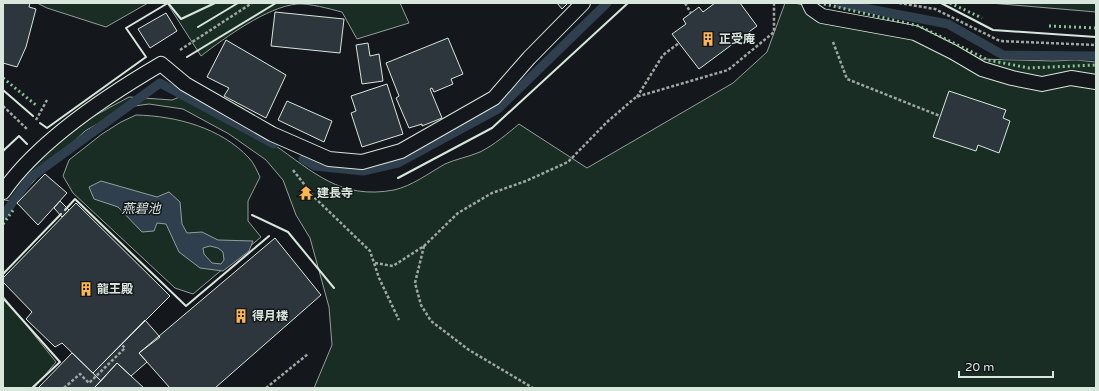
<svg xmlns="http://www.w3.org/2000/svg" width="1099" height="391" font-family="'Varela Round','Noto Sans JP',sans-serif">
<style>
.green{fill:#1a2d24;stroke:#939e99}
.water{fill:#2f3f4d;stroke:#939e99;fill-rule:evenodd}
.lines{fill:none;stroke-linecap:round;stroke-linejoin:round}
.stream{stroke:#2f3f4d;stroke-width:9}
.building{fill:#2c363c;stroke:#d8e6dc}
.service-casing{stroke:#d8e6dc;stroke-width:16}
.path{stroke:#9da8a2;stroke-width:2.5;stroke-dasharray:3 2;stroke-linecap:butt}
.service{stroke:#14181c;stroke-width:14}
.hedge{stroke:#8ac095;stroke-width:3;stroke-dasharray:2 3;stroke-linecap:butt}
.wall{stroke:#d8e6dc;stroke-width:2}
.labels{text-anchor:middle;dominant-baseline:central;stroke-width:3;stroke-linejoin:round;paint-order:stroke}
.poi-label{font-size:12px;font-weight:bold;fill:#d8e6dc;stroke:#14181c;text-anchor:start}
.water-label{font-size:13px;font-style:italic;fill:#d8e6dc;stroke:#14181c}
</style>
<rect width="100%" height="100%" fill="#14181c"/>
<path class="green" d="M37,3H148L106,27L47,8Z
M167,3H400L409,23L357,39L342,12C330,9 309,3 297,4C267,7 226,37 201,56Z
M785,3H795L842,16L912,28L979,59L1053,61L1076,60L1096,62V388H314L332,345L329,307L310,238L296,215L283,180L266,160L229,134L183,109L149,104L127,107L85,131L48,166L19,197L12,201L4,200L40,159L76,126L92,117L129,97L172,100L187,94C216,109 246,126 273,144C314,172 340,200 394,190C412,186 429,173 445,164C456,159 468,157 480,152C494,145 507,134 519,124L587,168L733,83L767,52Z
M990,3H1096V12Z
M136,115C177,116 221,128 249,158C254,163 257,171 260,177L248,201V221L261,237L193,294L175,288L73,193L63,176L69,160L102,134L121,122Z
M3,296L56,362L34,388H5L3,386Z"/>
<path class="water" d="M101,181L157,197L169,192L180,202L182,224L187,233L202,232L218,240L253,241L249,251L223,271L200,268L179,252L166,224L157,223L154,231L142,232L118,207L94,199L89,187ZM210,246L218,248L223,252L224,260L221,264L212,263L204,254L203,248Z"/>
<g class="lines">
<path class="stream" d="M838,3L948,24L1003,55L1096,56
M303,159L315,166L363,171L398,163L498,109L607,3
M3,216L30,178L160,83L274,144"/>
</g>
<path class="building" d="M3,3H30L29,7L36,9L26,47L17,67L3,63Z
M557,3H568L562,9Z
M715,3H740L757,26L699,69L672,34L686,24L683,19L699,7L703,12Z
M275,12L344,19L340,53L271,46Z
M166,13L177,31L150,48L138,29Z
M448,38L463,74L451,79L453,84L434,92L432,88L430,89L442,118L422,126V124L409,128L396,98L399,96L386,63Z
M226,40L286,75L266,118L224,96L229,88L207,77Z
M368,43L370,56L379,54L383,81L362,84L356,45Z
M387,84L403,134L362,147L351,113L356,111L351,96Z
M949,91L1006,110L1003,118L1010,121L999,153L978,145L976,151L933,137Z
M287,101L332,121L324,142L278,120Z
M45,174L67,193L38,225L17,203Z
M60,201L69,210L62,217L54,208Z
M76,203L170,296L93,373L62,343L55,347L26,319L32,312L3,282V278Z
M275,238L321,295L215,388H170L139,353Z
M145,320L160,337L139,353L147,362L131,376L117,363L101,381L93,373Z
M72,353L101,381L94,388H38Z
M117,363L131,376L144,388H94Z"/>
<g class="lines">
<defs>
<path id="service" d="M809,3L812,9L822,16L915,33L953,52L982,69L1012,78L1042,84L1071,78L1096,82
M3,192C38,141 108,95 161,64L185,84L272,134L329,159L362,162L401,151L494,98L529,58L583,3"/>
</defs>
<use href="#service" class="service-casing"/>
<path class="path" d="M685,3L691,13
M899,3L935,9L1000,41L1096,45
M833,42L847,79L940,116
M180,50L252,3
M637,97L663,55L679,43
M3,106L27,129
M36,120L47,100
M293,170L315,198L370,251L379,278L399,320
M424,246L415,283L421,305L431,321L469,350L533,388
M375,263L393,266L424,246L458,213L492,193L526,181L568,162L607,122L636,97L728,70L774,32V3
M64,388L80,374L89,383L125,348L121,344
M266,388L308,354"/>
<use href="#service" class="service"/>
<path class="hedge" d="M950,3L982,18
M824,4L919,26L988,60L1029,68L1096,65
M1049,26L1096,28
M3,78L37,106
M3,224L14,209"/>
<path class="wall" d="M941,3L993,30L1096,37
M198,27L238,3
M187,57L276,3
M3,90L33,116
M40,123L47,128L146,57L126,28L168,3L181,19L215,3
M3,151L19,136L27,144
M398,178L492,128L628,3
M65,210L75,199L186,306L269,236
M252,215L288,232L334,288
M3,274L61,214
M3,298L60,362L32,388"/>
</g>
<defs>
<symbol id="building-bare" viewBox="-9 -9 18 18"><path d="M-4-6H4V6H1V3H-1V6H-4ZM-2.5-4.3h1.7v1.8h-1.7ZM.8-4.3h1.7v1.8H.8ZM-2.5-1h1.7V.8h-1.7ZM.8-1h1.7V.8H.8Z" fill="#ffb74d" stroke="#14181c" stroke-width="2.5" paint-order="stroke"/></symbol>
<symbol id="temple-bare" viewBox="-9 -9 18 18"><path d="M0-6L5-2H3V0L6.5 2.5H4V6H1.5V3h-3V6H-4V2.5H-6.5L-3 0V-2H-5Z" fill="#ffb74d" stroke="#14181c" stroke-width="2.5" paint-order="stroke"/></symbol>
</defs>
<g fill-rule="evenodd">
<use href="#building-bare" x="698" y="29" width="20" height="20"/>
<use href="#temple-bare" x="296" y="183" width="20" height="20"/>
<use href="#building-bare" x="76" y="279" width="20" height="20"/>
<use href="#building-bare" x="231" y="306" width="20" height="20"/>
</g>
<g class="labels">
<g class="poi-label">
<text x="719" y="39">正受庵</text>
<text x="317" y="193">建長寺</text>
<text x="97" y="289">龍王殿</text>
<text x="252" y="316">得月楼</text>
</g>
<g class="water-label">
<text x="141" y="209">燕碧池</text>
</g>
</g>
<rect width="1099" height="391" fill="none" stroke="#d8e6dc" stroke-width="8"/>
<path d="M959 371v6h94v-6" fill="none" stroke="#d8e6dc" stroke-width="2"/>
<text x="965" y="371" font-size="12" fill="#d8e6dc" stroke="#14181c" stroke-width="3" paint-order="stroke">20 m</text>
</svg>
